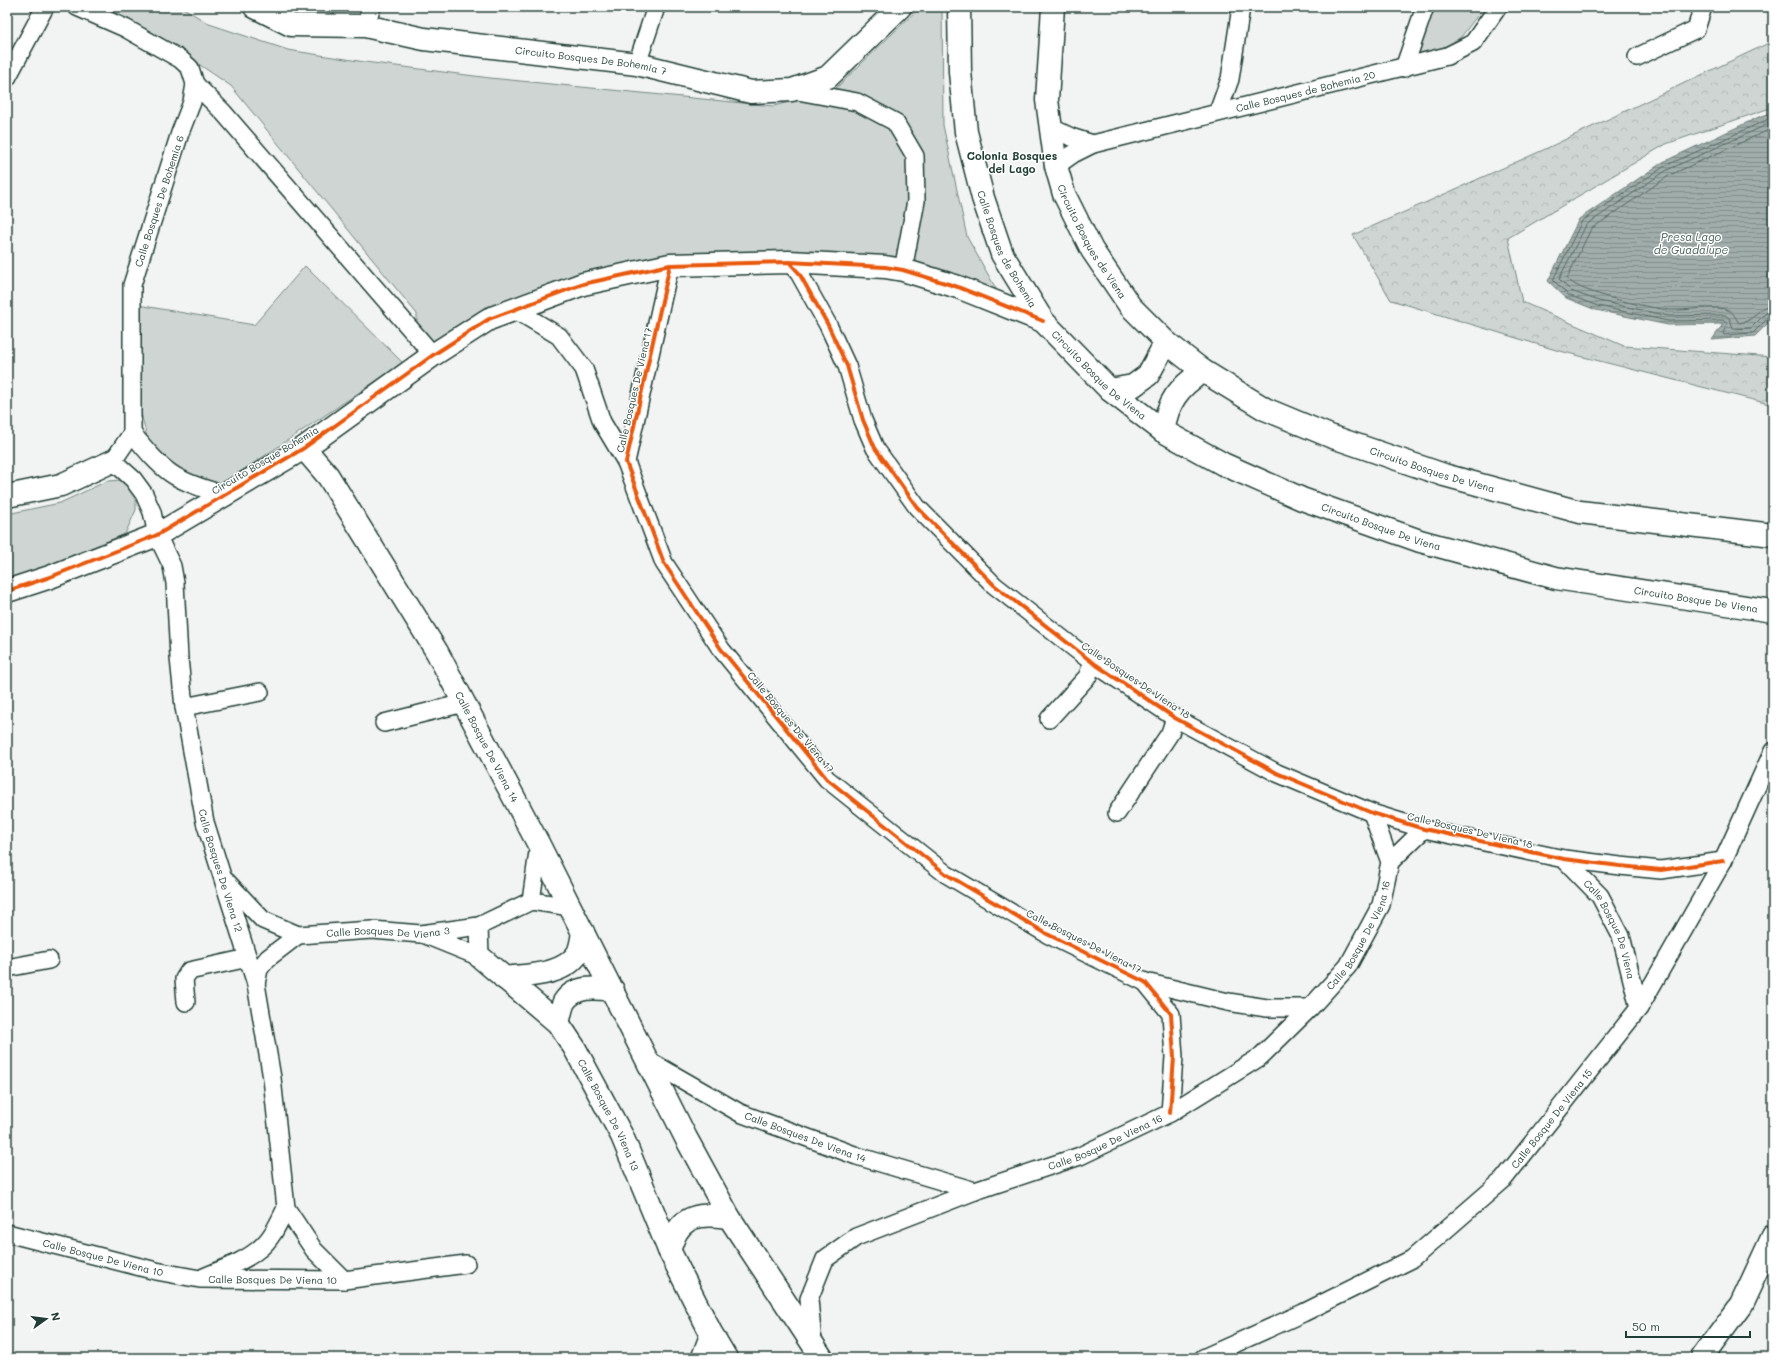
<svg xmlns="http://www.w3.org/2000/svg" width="1780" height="1365" font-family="Mali,sans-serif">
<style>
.forest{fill:url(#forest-crowns);stroke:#768984}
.park{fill:#ced5d3;stroke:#768984}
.water{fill:url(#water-rules);stroke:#6d807b}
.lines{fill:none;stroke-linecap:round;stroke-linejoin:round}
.shore{stroke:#536a63;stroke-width:1}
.street-casing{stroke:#1f3d34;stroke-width:20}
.secondary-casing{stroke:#1f3d34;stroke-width:25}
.street{stroke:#fff;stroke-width:17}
.secondary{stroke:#fff;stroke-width:22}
.cycleway-casing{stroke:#fff;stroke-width:6}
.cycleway{stroke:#e8590c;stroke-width:4}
.labels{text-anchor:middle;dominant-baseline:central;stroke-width:3;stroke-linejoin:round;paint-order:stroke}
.street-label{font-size:10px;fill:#1f3d34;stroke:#fff}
.neighbourhood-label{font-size:11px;font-weight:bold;fill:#1f3d34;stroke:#fff}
.water-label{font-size:11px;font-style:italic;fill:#465f57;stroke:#fff}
</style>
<defs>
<pattern id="forest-crowns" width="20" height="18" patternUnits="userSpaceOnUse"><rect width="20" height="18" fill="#ced5d3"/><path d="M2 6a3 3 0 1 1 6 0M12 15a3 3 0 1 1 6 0" fill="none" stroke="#b0b8b6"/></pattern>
<pattern id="water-rules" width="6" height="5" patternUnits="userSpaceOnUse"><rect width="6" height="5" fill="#a1adaa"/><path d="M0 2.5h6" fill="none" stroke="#838e8b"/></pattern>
</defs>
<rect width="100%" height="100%" fill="#f2f3f3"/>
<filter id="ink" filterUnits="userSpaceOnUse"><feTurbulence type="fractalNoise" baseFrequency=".025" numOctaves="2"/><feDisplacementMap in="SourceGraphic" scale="8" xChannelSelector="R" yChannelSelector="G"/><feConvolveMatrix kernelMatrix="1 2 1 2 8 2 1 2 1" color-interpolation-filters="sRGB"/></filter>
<g filter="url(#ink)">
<path class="forest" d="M1773,41V107L1666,144L1508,238L1522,302L1624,346L1773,357V405L1556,350L1391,300L1353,235L1541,151Z"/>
<path class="park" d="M85,7H182L209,24L288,50L365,62L490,78L773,106L832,92L920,7H942L943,125L967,237L1008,310L905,266L621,268L434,345L417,332V314L231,86L200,65L188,68Z
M1433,7H1484L1461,37L1436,53L1415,56Z
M305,266L403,363L215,489L152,457L139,405L138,305L254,325Z
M123,480L136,491V510L125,534L7,583V514L60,503L107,481Z"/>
<path class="water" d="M1773,113V318L1755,336L1712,340L1723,324L1668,325L1596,310L1566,298L1548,281L1579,219L1663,162L1761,116Z"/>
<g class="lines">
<path class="shore" d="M1773,117L1665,166L1582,221L1553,280L1568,295L1598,306L1668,321L1723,320L1727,324L1723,333L1724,335L1753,333L1769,317L1773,316
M1773,122L1667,170L1586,225L1559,279L1571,291L1599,301L1669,316L1725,315L1730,319L1733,329L1751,328L1766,313L1773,311
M1773,128L1670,175L1591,229L1567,278C1577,293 1649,308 1670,310C1685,311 1715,305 1728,310C1734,312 1735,318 1739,323C1758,321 1756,305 1773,305"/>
<defs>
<g id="street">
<path id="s1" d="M77,7L125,28L180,59L190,68L195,84L192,102L180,133L132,285V433L113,461L133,479L144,494L152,512L157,535L172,566L175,583L179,658L184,707L205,822L256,984L272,1078L286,1208L314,1250L344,1280"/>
<path d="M365,26L372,7"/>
<path d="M1637,57L1696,29L1703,7"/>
<path d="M637,64L656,7"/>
<path d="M1404,68L1425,7"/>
<path d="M7,78L45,7"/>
<path d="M195,84L223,112L433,355"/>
<path d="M792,90L857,102L895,122L915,156L916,201L903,270"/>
<path d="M1218,112L1230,79L1241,7"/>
<path d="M1050,127L1071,137L1093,144"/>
<path id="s2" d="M1056,166L1073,154L1093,144L1447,56L1473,43L1498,7"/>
<path d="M789,262L799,273L828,325L847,366L863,420L875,448L917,507L994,585L1092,662L1175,718L1277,773L1372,813L1424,829L1564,859L1620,866L1661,870L1723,861"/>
<path d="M670,265L626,462L664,563L721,649L827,779L946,874L1047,934L1145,982L1171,1014L1174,1057L1170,1113"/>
<path d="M514,309L559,336L584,369L602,422L626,462"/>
<path d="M132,433C164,472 173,481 223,494"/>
<path d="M184,707L260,692"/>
<path d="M1049,719L1088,676L1092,662"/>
<path d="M384,723L464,703"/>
<path d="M1117,813L1170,733L1175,718"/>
<path id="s3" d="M1564,859L1600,896L1621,936L1639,1008"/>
<path d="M1390,862L1424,829"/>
<path id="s4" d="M226,881L263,920L298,935L372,930L421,934L479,926L531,901L571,907"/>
<path d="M531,901L539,845"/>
<path d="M423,934L480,957L479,926"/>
<path d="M7,968L49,960"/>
<path d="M1145,982L1228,1002L1267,1008H1310"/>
<path d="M256,984L259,969L268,958L298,935"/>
<path d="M186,1002L184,979L189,971L248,958"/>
<path id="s5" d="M646,1059L740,1113L857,1156L975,1191"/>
<path id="s6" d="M7,1233L156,1271L200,1279L344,1280L466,1264"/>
<path d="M204,1277C222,1269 244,1262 259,1249C272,1239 279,1222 286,1208"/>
<path id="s7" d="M813,1344L809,1299L825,1259L856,1237L975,1191L1080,1156L1170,1113L1260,1057L1310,1008L1348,966L1381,905L1390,862L1372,813"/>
<path d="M700,1358L710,1331"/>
<path id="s8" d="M1203,1358L1303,1313L1412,1259L1503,1180L1639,1008L1723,861L1773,751"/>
</g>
<g id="secondary">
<path id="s9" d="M255,7L291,25L365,26L424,39L637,64L751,92L792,90L828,77L900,7"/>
<path id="s10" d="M959,7L960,72L966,132L983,198L1002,254L1043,321L1110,390L1163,431L1223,464L1302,499L1420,541L1556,578L1773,611"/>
<path id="s11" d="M1053,7L1047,100L1056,166L1064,194L1092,250L1130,306L1166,342L1203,371L1265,409L1330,436L1444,475L1580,512L1773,535"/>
<path d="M1110,390L1133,386L1148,375L1166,342"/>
<path d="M1163,431C1168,401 1178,388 1203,371"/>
<path id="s12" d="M304,448L328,476L437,652L539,845L686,1138L729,1217L822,1358"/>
<path d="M7,496L61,485L113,461"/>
<path d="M7,591L50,577L157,535L304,448L433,355L489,319L583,284L670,265L789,262L885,267L903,270L958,287L1043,321"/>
<path id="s13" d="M480,957L558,1023L574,1047L622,1136L669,1250L710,1331L726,1358"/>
<path d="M504,978C527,975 564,976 578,953C581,947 582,938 583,932"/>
<path d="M558,1023C560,1017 561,1008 564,1002C575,985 596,988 613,990"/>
<path d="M669,1250C672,1243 674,1235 678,1230C690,1212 711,1215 729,1217"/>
<path d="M1702,1358L1741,1305L1773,1236"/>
</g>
</defs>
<use href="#street" class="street-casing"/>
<use href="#secondary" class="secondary-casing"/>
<use href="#street" class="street"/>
<use href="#secondary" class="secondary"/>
<defs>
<path id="cycleway" d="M789,262L799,273L828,325L847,366L863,420L875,448L917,507L994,585L1092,662L1175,718L1277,773L1372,813L1424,829L1564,859L1620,866L1661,870L1723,861
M670,265L626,462L664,563L721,649L827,779L946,874L1047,934L1145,982L1171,1014L1174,1057L1170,1113
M7,591L50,577L157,535L304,448L433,355L489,319L583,284L670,265L789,262L885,267L903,270L958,287L1043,321"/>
</defs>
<use href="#cycleway" class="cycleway-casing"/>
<use href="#cycleway" class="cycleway"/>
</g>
</g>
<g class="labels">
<g class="street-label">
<text stroke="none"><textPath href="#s9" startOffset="343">Circuito Bosques De Bohemia 7</textPath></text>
<text stroke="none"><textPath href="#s2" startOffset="262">Calle Bosques de Bohemia 20</textPath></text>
<text transform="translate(159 201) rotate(-72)">Calle Bosques De Bohemia 6</text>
<text stroke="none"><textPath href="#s11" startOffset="244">Circuito Bosques de Viena</textPath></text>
<text stroke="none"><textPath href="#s10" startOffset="250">Calle Bosques de Bohemia</textPath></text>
<text stroke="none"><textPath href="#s10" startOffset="409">Circuito Bosque De Viena</textPath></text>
<text transform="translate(634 390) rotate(-77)">Calle Bosques De Viena 17</text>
<text transform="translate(265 460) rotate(-31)">Circuito Bosque Bohemia</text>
<text stroke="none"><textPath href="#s11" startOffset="668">Circuito Bosques De Viena</textPath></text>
<text stroke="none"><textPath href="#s10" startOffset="733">Circuito Bosque De Viena</textPath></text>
<text stroke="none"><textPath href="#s10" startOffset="1057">Circuito Bosque De Viena</textPath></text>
<text transform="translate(1136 680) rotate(34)">Calle Bosques De Viena 18</text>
<text transform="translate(791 722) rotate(50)">Calle Bosques De Viena 17</text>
<text stroke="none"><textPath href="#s12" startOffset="351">Calle Bosque De Viena 14</textPath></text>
<text transform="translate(1470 830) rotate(13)">Calle Bosques De Viena 18</text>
<text stroke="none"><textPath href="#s1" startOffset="971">Calle Bosques De Viena 12</textPath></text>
<text stroke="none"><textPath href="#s3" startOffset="86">Calle Bosque De Viena</textPath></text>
<text stroke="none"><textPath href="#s4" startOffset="182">Calle Bosques De Viena 3</textPath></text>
<text stroke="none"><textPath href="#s7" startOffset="729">Calle Bosque De Viena 16</textPath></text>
<text transform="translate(1084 941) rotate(27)">Calle Bosques De Viena 17</text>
<text stroke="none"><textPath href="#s13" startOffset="207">Calle Bosque De Viena 13</textPath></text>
<text stroke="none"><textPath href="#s8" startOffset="430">Calle Bosque De Viena 15</textPath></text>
<text stroke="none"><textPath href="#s5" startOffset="178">Calle Bosques De Viena 14</textPath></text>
<text stroke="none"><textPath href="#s7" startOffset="393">Calle Bosque De Viena 16</textPath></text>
<text stroke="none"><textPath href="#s6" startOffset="99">Calle Bosque De Viena 10</textPath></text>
<text stroke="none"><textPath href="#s6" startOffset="271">Calle Bosques De Viena 10</textPath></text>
</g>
<g class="neighbourhood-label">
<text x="1012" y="155">Colonia Bosques<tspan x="1012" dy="13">del Lago</tspan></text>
</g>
<g class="water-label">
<text x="1691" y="236">Presa Lago<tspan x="1691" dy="13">de Guadalupe</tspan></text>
</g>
</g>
<rect width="1780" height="1365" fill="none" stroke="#fff" stroke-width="24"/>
<rect x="12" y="12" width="1756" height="1341" fill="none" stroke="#1f3d34" stroke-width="1.5" filter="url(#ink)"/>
<g transform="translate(46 1319) rotate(76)" stroke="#ffffff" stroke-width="3" paint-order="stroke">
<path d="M0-3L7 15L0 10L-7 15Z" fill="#1f3d34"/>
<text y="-6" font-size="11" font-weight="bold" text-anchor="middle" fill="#1f3d34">N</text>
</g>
<path d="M1626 1331v6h124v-6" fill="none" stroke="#1f3d34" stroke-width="2"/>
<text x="1632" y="1331" font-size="12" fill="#1f3d34" stroke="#ffffff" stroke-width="3" paint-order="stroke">50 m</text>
</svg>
